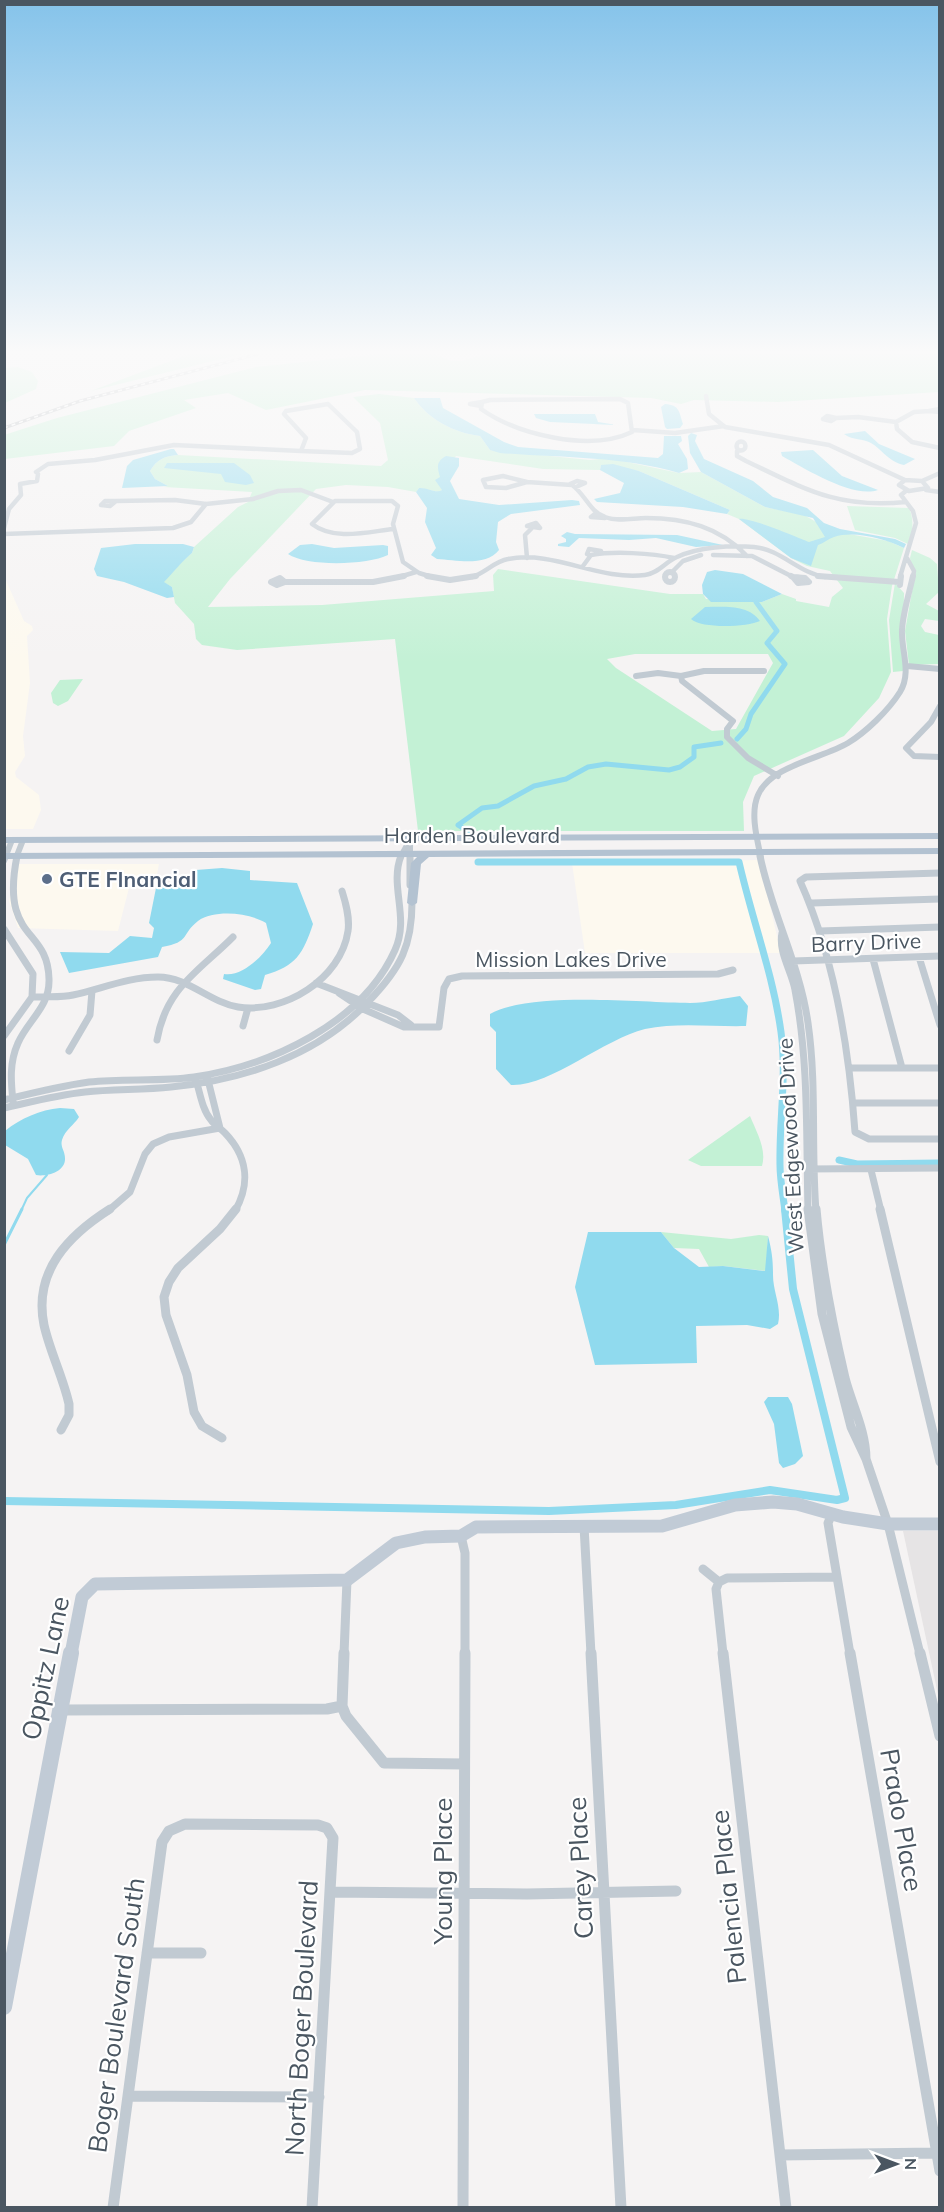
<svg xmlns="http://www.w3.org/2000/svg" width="944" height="2212" font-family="Mulish,sans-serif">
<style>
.commercial{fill:#fdf9ef}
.education{fill:#e6e4e5}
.green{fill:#c3f1d5;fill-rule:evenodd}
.water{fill:#90daee}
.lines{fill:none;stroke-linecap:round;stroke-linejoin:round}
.stream-far1{stroke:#90daee;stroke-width:2}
.stream{stroke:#90daee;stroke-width:3}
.canal-far2{stroke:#90daee;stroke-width:5}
.canal-far1{stroke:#90daee;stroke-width:7}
.canal{stroke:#90daee;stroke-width:8}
.street-far4{stroke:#c1cad2;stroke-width:4.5}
.street-far3{stroke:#c1cad2;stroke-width:6}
.street-far2{stroke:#c1cad2;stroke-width:7}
.street-far1{stroke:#c1cad2;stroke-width:9}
.street{stroke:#c1cad2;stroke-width:11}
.secondary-far1{stroke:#c1cbd6;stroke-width:13}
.secondary{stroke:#c1cbd6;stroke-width:16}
.primary{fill:#b3c2d1;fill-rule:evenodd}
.rail-casing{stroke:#b5b8bd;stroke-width:3}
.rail{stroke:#fff;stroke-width:1.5;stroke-dasharray:4;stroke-linecap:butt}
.service-dot{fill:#5c6f8a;stroke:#fff;stroke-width:2}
.labels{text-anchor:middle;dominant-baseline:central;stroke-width:4.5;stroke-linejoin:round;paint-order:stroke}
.street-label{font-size:21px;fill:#4a5661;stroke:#fff}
.service-label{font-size:21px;font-weight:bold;fill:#4e5e75;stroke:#fff;text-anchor:start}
.near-street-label{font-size:26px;fill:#4a5661;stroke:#fff}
</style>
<rect width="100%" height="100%" fill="#f5f3f3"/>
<path class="commercial" d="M4,576L24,621L32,626L33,630L27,636L30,683L23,736L25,756L15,772L16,777L39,795L41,810L33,829H5Z
M759,860L781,953H585L572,863Z
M18,864H159L156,880H131L118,931L18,928L9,901Z"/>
<path class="education" d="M903,1531H939V1699Z"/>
<path class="green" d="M189,354H241L91,391Z
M379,354H435L451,361H461L486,354H939V392L778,402L694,400L681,404L651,398L365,390L266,410L228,393L184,400L196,408L129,431L114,446L5,459L4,435L57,418L256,367Z
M18,367L32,372L38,381L36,389L5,403V368Z
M379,394L414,398C428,419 454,433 480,436L490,450L590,460L608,458L679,473L701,472L765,507L804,515L818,523L849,534L888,541L904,548L892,586L887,619L891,672L879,698L844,736L754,776L743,802L744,831H418L395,639L237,650L202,645L196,639L194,624L175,603L172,587L163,582C174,572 180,562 192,553L194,547L238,507L248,502L252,492L164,487L168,486L155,479L150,471C157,459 165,456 178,455L381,466L388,460L380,423L353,397ZM456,456L543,469L600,470L601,465L639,471L730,510L727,514L739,519L791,558L807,566L830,571L843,588L832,597L829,607L796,601V599L782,594L762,602L706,599L703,594H670L498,569L493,575L494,591L322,605L208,607L230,579L316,489L346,485L388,487L416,492L419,488L439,492L442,490L440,477ZM635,654H768L773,663L736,729L712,731L616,668L607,659Z
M847,506L909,508C919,528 905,561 897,581L908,544L895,538L855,530Z
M912,550L930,558L937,564L939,592L926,604L939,611V621L925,619L921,626L925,632L939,635V664L909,665L905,631L914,580L910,558Z
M895,583L904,593L903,671L893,672L889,620Z
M83,679L68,701L58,706L53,703L51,693L60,680Z
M750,1116C756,1131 767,1149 762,1166H701L688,1160Z
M661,1232L731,1239L759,1235L768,1236L766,1271L723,1266L709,1267L699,1249L674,1248Z"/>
<path class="water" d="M414,398H440L443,408L504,442L518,447L658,458L663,454L664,436H681L682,441L678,444L687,459L688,469L679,473C620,456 561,458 500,453L490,450L480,436C454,433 428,419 414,398Z
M665,404C680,405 679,412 683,424L680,428L667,429L665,427L661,407Z
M534,414H595L598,422L617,425L550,422L536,418Z
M865,431L879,444L915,459L904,465C887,461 882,449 871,443C862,438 854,441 844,434Z
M691,433L697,435L695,441L704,459L753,481L773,497L807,508L824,523L840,529L895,539L906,544L904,548C886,539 854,530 834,537C828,539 824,543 818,545L811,566L791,558L739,519C749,517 797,537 809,542L825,537L813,518L765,507L701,472L690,453L688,436Z
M171,449H174L178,455C165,456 157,459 150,471L155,479L168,486L122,488L127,466L133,460Z
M813,450L842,476L878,490C853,499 804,468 782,456L781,452Z
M446,456L459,458V466L450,481L459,499L499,505L572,500L579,501L580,505L511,514L498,522L496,542L499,550C486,567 456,560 437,559L431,555L436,548L425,522L427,508L416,492L419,488C427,487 436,494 442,490L435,480L440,477C437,466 436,462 446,456Z
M167,463H234L250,475L254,483L246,485L225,482L221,474L164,468Z
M613,464L639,471L730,510L727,514L683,507L597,502L594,499L620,493L624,483L600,470L601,465Z
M567,532L575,534L677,535L723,545L696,547L656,538L629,540L579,538L569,547L558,546V544L566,542V539L561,536Z
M135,544H183L194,547L192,553C181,562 174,572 164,582L172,587L174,597L167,598L124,582L97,576L94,569L101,548Z
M312,544L334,548L383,545L388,546V555C368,565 307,567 288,554L300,545Z
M715,570L743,574L782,594L762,602H711L703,594L702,585L707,572Z
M705,607C724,607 748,604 760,621C747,627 702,629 691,619Z
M222,868L250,871V880L297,883L313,924C303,954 296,966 265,975L261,989L255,990L223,979L224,974C242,977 262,957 271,943L266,923C250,913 215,909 198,921C181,934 191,942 162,947L158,957L69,973L60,952L109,953L130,936L152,938L154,928L149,923L156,888L195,883L196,870Z
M740,996L748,1006L746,1026C714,1027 677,1022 645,1029C604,1039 549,1087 511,1085L496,1069V1032L490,1026V1014C532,991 641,1003 690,1003C707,1003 724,998 740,996Z
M60,1108L74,1109L79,1117C74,1125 65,1130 62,1140C60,1147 65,1151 65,1158C66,1172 46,1177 36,1175L28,1159L5,1145V1131C21,1118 40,1110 60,1108Z
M588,1232H661L674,1248L699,1267L723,1266L765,1271L768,1236C772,1251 773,1261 773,1275C773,1292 782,1307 778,1324L770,1329L747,1325L696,1326L697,1363L595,1365L575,1287Z
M768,1397H788L792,1404L803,1456L795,1464L783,1468L779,1463L774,1424L764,1402Z"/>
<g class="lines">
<path class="stream-far1" d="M21,1211L27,1198L47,1175"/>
<path class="stream" d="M4,1245L22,1209"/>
<path class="canal-far2" d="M737,739L746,729L751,714L785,664L767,643L777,631L756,602
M468,831L458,825L482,808L498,806L534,786L566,779L588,767L606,764L669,770L680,767L694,757V747L721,743"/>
<path class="canal-far1" d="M478,862H739C752,919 773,974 781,1032C787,1076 779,1120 780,1165C780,1180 783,1195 785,1211
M839,1160L857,1164L940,1163"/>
<path class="canal" d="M4,1501L549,1511L676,1505L770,1490L837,1500L845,1498L793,1289L785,1209"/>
<path class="street-far4" d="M706,396L709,414L725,427L829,445L905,480
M620,399L628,403L632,432C590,452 518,435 481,409L482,402L490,400Z
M328,404L357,432L360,449L352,453L301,451L306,438L284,414L286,411Z
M481,406L470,404L482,402
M940,409L929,411L940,412
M929,411L914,412L896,422L897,429L912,442L940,448
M827,416L836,418L831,421L823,419Z
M836,418L858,417L896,422
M633,430L675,433L724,426
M736.5 446a4.5 4.5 0 1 1 9 0a4.5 4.5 0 1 1-9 0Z
M737,451V456L746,461C805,489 838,509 906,502
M36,472L48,464L95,460L174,445L301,451
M503,476L527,482L506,488L486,487L483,480Z
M905,480L922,481L928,488L909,491L899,485Z
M922,481L940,473
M527,482L572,485C585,494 590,512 605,517C618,522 633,518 646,518C685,518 720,527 747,556
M570,484L577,481L585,483L576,487
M926,490L940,492
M105,501H116L110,506L101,505Z
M116,501L175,500L206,504L253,499L278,491L301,490L333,502
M596,513L591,517L605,518
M536,523L540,528L527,526Z
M4,528L9,509L21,495L20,484L37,481L38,474
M393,529C367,532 334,541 312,524L335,501H392L398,506L393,524L403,562L419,573L432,577
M4,534L173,528L191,522L206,504
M591,555L587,554L589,549L601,551
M713,555L752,556L793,577
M527,558L525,535L531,529
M907,558L914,571L913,577
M583,566L591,555C613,551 652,553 674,558
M672,572L683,561L701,555
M399,577L416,572
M472,577C485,573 495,561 508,559C554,550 599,581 645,575C659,573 665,562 677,557C698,547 731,545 754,547C780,549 799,573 825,577
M793,577H799
M900,577L916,523L913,511L901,495L907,490"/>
<path class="street-far3" d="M665 577a5 5 0 1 1 10 0a5 5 0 1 1-10 0Z
M427,576L450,580L476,576
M791,576L793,577
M818,576L899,582
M793,577L805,578L809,582L798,583Z
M280,578L285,582L277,585L271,582Z
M285,582H373L404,576
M900,585L901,576
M907,666L940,669
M636,676L658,673L681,676L682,681L733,721L727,729V737L748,758L778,776
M681,676L704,671H764
M940,706L931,722L906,748L914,756L940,757
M410,839V858
M5,858L12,840
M16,858L23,840
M400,858L410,840
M761,858C757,839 750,813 758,795C770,766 823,758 848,743C866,732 888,711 900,692C912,672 901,651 902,630C903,612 909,594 913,576"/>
<path class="street-far2" d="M410,856V885
M760,856C772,914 800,965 808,1023C817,1085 811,1148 816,1211
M4,860L5,856
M940,873L806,877L800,881C835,959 849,1047 855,1132L869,1139H940
M812,903L940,899
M4,929L33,974L32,997L4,1036
M820,931L940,927
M782,933C778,952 792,972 795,990C809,1063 806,1136 808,1211
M919,957L940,1025
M873,959L902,1068
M793,961L940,956
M316,983L398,1015L411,1025
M339,993L363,1009L404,1027H439L444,988L449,979L462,976L718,974L733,970
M32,997C46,996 60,998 73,995C101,989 128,977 158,977C188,977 209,1002 238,1007C284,1014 341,979 348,931C350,918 346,904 342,891
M243,1026L248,1008
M157,1040C166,988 198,972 233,937
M69,1051L90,1015L92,991
M852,1068H940
M196,1080C200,1093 202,1109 211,1120C214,1125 220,1128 225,1133C247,1156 251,1183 235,1211
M208,1080L220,1128
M4,1100C32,1093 60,1086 89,1082C124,1078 159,1082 194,1077C269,1066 362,1024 395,950C410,917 389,886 401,856
M13,1102C11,1082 9,1063 18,1043C28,1020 50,1007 49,979C48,926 0,942 17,856
M853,1103H940
M4,1108C31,1102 57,1095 85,1092C113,1089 142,1090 171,1087C243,1080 317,1056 368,1002C401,968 413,945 412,897
M808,1169L940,1168
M871,1170L881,1211
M108,1211L130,1192L145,1154L153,1144L169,1137L220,1128"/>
<path class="street-far1" d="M808,1209L822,1314L851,1427L866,1459L888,1524L920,1654
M816,1209C821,1267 832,1322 845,1378C852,1405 866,1431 866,1459
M880,1209L940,1462
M61,1430L69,1415V1404C63,1377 50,1352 44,1325C33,1271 69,1235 110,1209
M222,1438L202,1426L194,1412L187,1375L166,1315L164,1297L169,1282L178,1268L220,1229L236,1209
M832,1514L828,1523L850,1654
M584,1526L591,1654
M461,1536L465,1553V1654
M703,1569L719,1582
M344,1654L347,1580
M723,1654L716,1589L719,1582L727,1578L837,1577"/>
<path class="street" d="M344,1653L342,1706L346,1716L384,1763L464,1764
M591,1653L621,2208
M723,1653L786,2208
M850,1653L940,2171
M920,1653L940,1736
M61,1710L327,1709L342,1706
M331,1892L527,1894L676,1891
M147,1953H201
M128,2096L319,2097
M780,2155L936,2153
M113,2208L162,1842L169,1831L185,1824L318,1825L327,1828L333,1838L312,2208
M463,2208L465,1653"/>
<path class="secondary-far1" d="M71,1654L82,1597L95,1584L347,1580L396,1543L425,1537L461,1536L476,1527L662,1526L735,1505L773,1502L797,1504L843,1517L888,1524H940"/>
<path class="secondary" d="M4,2007L71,1653"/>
<path class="primary" d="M940,833V839L4,843V837Z
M940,848V854L429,857L421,864L417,903L412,906L407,903L411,863L417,857L4,859V853Z"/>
<defs>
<path id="rail" d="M4,428L80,401L258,354"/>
</defs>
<use href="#rail" class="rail-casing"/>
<use href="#rail" class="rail"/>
</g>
<linearGradient id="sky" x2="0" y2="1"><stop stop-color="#85c3ea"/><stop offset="0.53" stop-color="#fafafa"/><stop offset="1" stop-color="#fafafa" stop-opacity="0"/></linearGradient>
<rect width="944" height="664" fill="url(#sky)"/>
<circle class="service-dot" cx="47" cy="879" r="6"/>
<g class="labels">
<g class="street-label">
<text x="472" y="835">Harden Boulevard</text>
<text transform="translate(866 942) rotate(-2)">Barry Drive</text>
<text x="571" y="959">Mission Lakes Drive</text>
<text transform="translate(790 1146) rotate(-93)">West Edgewood Drive</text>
</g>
<g class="service-label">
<text x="59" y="879">GTE FInancial</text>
</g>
<g class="near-street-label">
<text transform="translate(45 1668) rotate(-78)">Oppitz Lane</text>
<text transform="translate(902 1820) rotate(80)">Prado Place</text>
<text transform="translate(580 1868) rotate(-93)">Carey Place</text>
<text transform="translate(442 1871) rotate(-90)">Young Place</text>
<text transform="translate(728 1897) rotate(-96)">Palencia Place</text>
<text transform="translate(116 2015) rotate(-82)">Boger Boulevard South</text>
<text transform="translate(301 2018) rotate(-87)">North Boger Boulevard</text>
</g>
</g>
<rect width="944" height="2212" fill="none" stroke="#4a5661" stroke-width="12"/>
<g transform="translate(896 2164) rotate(90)" stroke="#ffffff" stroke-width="4.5" paint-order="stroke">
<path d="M0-4.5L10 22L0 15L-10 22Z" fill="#4a5661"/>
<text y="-9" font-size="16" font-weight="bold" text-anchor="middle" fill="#4a5661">N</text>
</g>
</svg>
